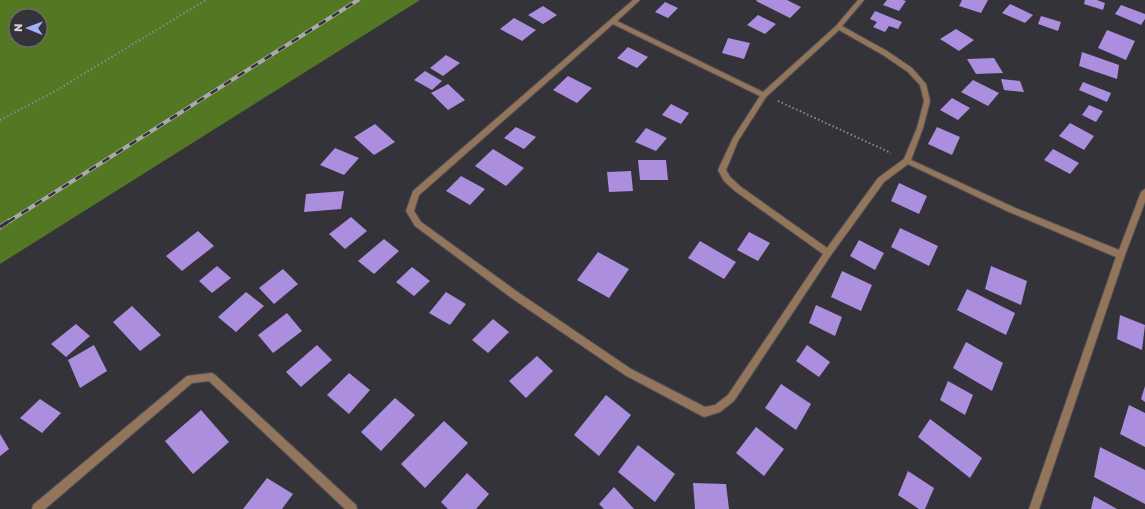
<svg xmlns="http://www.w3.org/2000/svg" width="1145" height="509" font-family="'Golos Text',sans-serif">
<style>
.forest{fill:#547724;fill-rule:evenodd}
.building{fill:#ab8ede}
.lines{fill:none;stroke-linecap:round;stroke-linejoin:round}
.minor-casing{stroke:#525056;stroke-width:2}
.path{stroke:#8b8a8f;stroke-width:2;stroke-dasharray:1.5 2.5;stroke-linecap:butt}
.minor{fill:#93755b;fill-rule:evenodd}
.rail-far1-casing{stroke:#aaa9ae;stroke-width:4}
.rail-casing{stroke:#aaa9ae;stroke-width:5}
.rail-far1{stroke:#35333a;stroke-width:2.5;stroke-dasharray:8;stroke-linecap:butt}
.rail{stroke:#35333a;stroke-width:3.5;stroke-dasharray:10;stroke-linecap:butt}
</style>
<rect width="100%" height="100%" fill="#35333a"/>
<path class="forest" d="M0,0H420L0,264ZM16,16H40V40H16Z"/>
<path class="building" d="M757,0H787L801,7L790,18L756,1Z
M887,0H903L906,1L899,11L883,5Z
M962,0H988L981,13L959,6Z
M1085,0H1097L1105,3L1103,10L1084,4Z
M665,2L678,8L668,18L655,12Z
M1010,4L1033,15L1025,23L1002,13Z
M1121,5L1145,14V19L1141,25L1115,14Z
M543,6L557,15L543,24L528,15Z
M875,11L902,22L898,29L889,26L885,32L873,27L877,22L870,19Z
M758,15L776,24L765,34L747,25Z
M1041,16L1061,22L1058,31L1038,24Z
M514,18L536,30L522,41L500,29Z
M956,29L974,40L959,51L940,39Z
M1107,30L1135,41L1126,60L1098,48Z
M728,38L750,43L744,59L722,53Z
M628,47L648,57L637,68L617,58Z
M1082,52L1119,65L1117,79L1079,66Z
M446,55L460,63L443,76L430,68Z
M994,58L1003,73L976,74L967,59Z
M425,71L442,81L432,90L414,80Z
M568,76L592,88L577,103L553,90Z
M1001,79L1020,81L1024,92L1004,90Z
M973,80L999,93L988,106L961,92Z
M1083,82L1111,93L1107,102L1079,90Z
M448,84L465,100L448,110L431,93Z
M952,98L970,108L958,120L940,110Z
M671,104L689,113L681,124L662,115Z
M1089,105L1103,111L1096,122L1082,115Z
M1070,123L1094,136L1084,150L1059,136Z
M375,124L395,142L374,155L354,137Z
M516,127L536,137L524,149L504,138Z
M937,127L960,137L952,155L928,144Z
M646,128L667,138L656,151L635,142Z
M335,148L359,158L344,175L320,165Z
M493,149L524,168L506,186L475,166Z
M1053,149L1079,163L1070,174L1044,160Z
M638,160H666L668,180H640Z
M631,171L633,191L609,192L607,172Z
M461,176L485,189L470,205L446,191Z
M899,183L927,196L919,214L891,201Z
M344,191L341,209L304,212L306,194Z
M351,217L367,231L345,249L329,234Z
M900,228L938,246L929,266L891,247Z
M198,231L214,246L182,271L166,256Z
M749,232L770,243L758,261L737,250Z
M384,239L399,251L374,274L358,261Z
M859,240L884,253L875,270L850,256Z
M700,241L736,262L724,279L688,258Z
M598,252L629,269L609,298L577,280Z
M217,266L231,278L212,293L199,281Z
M991,266L1027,281L1021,305L985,289Z
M412,267L430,281L414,296L396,282Z
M283,269L298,284L274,304L259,288Z
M842,271L872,285L861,311L831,297Z
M967,289L1015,313L1006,335L957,310Z
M246,292L264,306L236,332L218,317Z
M446,292L466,304L450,325L429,313Z
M816,305L842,317L835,336L809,323Z
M132,306L161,335L140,351L113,322Z
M287,313L302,331L273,353L258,335Z
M1120,315L1145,325L1142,350L1117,339Z
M493,319L509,332L488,353L472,340Z
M76,324L90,336L66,357L51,344Z
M966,342L1003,363L992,391L953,368Z
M94,345L107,371L80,388L68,360Z
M317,345L332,360L301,387L286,372Z
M807,345L830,362L819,377L796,361Z
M537,356L553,371L526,398L509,381Z
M349,373L370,390L349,414L327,395Z
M948,381L973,395L965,415L940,400Z
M781,384L811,404L796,430L765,408Z
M1145,386V402L1141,399Z
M606,395L631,415L599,456L574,435Z
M395,398L415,415L381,451L361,432Z
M40,399L61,413L42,433L20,418Z
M1129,405L1145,413V447L1120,434Z
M201,410L229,442L193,474L165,441Z
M930,419L982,458L970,478L918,437Z
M444,421L468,443L425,488L401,464Z
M756,427L784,449L764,476L736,453Z
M0,434L9,449L0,456Z
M638,445L675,474L655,502L618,472Z
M1100,447L1145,470V504L1094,477Z
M908,471L934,488L925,509H919L898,495Z
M467,473L489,494L476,509H448L441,502Z
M267,478L293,494L282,509H243Z
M693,483L726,484L729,509H695Z
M614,487L634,509H604L599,504Z
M1094,496L1117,509H1091Z"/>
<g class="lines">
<defs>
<path id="minor" d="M633,0H640L617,21L763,92L836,26L858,0H864L842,26L887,51L912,68L926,84L930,101L923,128L911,160L1013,207L1119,250L1141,192L1145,189V202L1125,255L1039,509H1029L1116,257L1007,211L908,164L884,182L831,255L734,401L720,412L704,417L625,375L513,299L415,226L406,211L413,191ZM613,24L760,96L733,138L718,170L724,181L735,191L823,254L728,395L715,405L705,407L631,369L519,293L421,222L414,211L419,195ZM839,30L883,55L908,72L920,85L924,101L917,128L904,159L878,178L827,248L741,187L730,177L726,170L738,141L766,97Z
M211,373L214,374L356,505L357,509H345L209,381L192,383L45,509H32L33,505L187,376Z"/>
</defs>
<use href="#minor" class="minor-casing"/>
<path class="path" d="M778,101L891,153
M0,120L52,93L206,0"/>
<use href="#minor" class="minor"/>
<defs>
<path id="rail-far1" d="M8,222L358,0"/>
<path id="rail" d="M0,227L9,221"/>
</defs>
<use href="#rail-far1" class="rail-far1-casing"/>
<use href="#rail" class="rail-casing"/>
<use href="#rail-far1" class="rail-far1"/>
<use href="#rail" class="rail"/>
</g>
<g transform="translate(28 28) rotate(271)"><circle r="19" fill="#35333a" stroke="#757379"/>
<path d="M0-3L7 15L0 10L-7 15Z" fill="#a3b2fd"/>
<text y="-6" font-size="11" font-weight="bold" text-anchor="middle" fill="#d5d4d8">N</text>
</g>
</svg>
